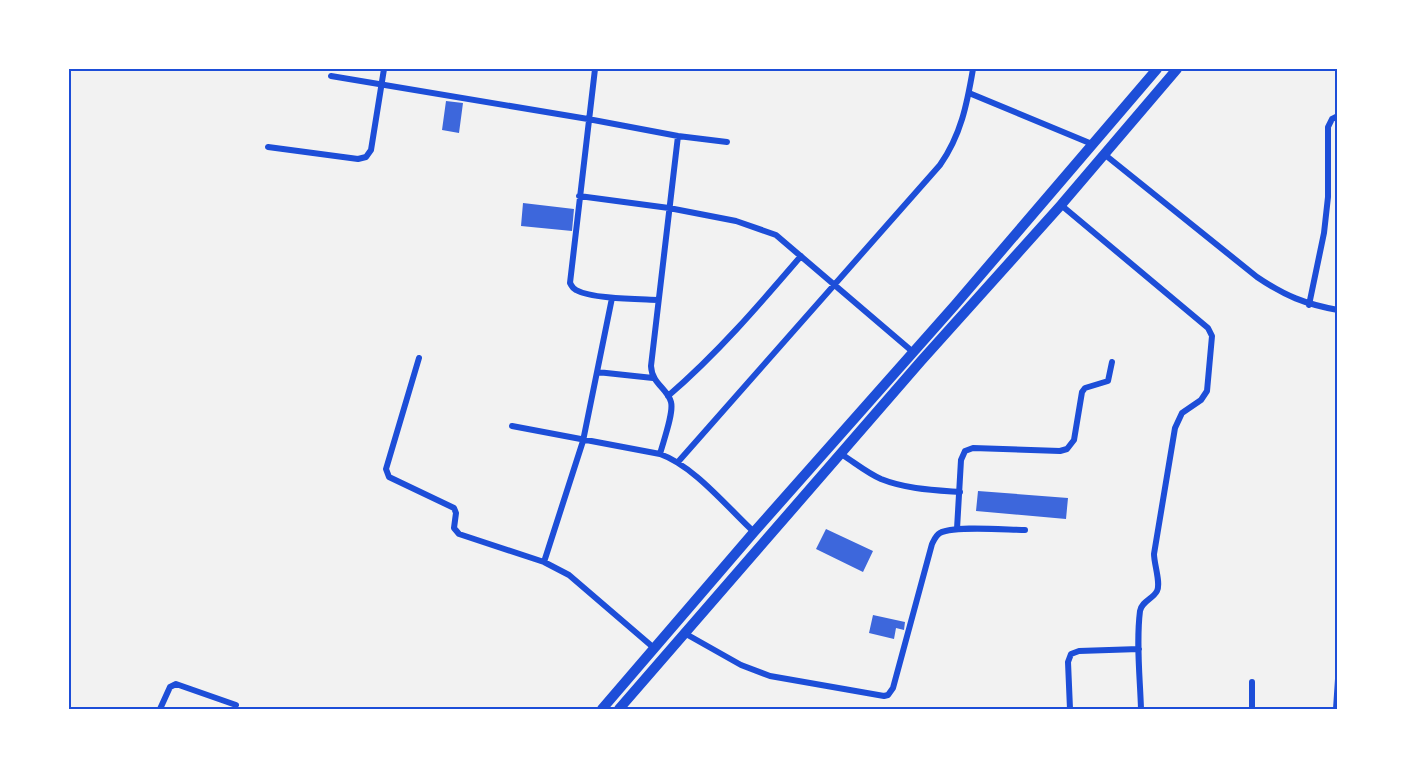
<svg xmlns="http://www.w3.org/2000/svg" width="1407" height="778" font-family="'Nunito Sans',sans-serif">
<style>
.building{fill:#3d67dc}
.lines{fill:none;stroke-linecap:round;stroke-linejoin:round}
.minor{stroke:#1d4ed8;stroke-width:6}
.trunk{stroke:#1d4ed8;stroke-width:10}
.neatline{fill:none;stroke:#1d4ed8;stroke-width:2}
</style>
<rect width="100%" height="100%" fill="#f2f2f2"/>
<path class="building" d="M446,101L463,103L459,133L442,130Z
M523,203L574,209L572,231L521,226Z
M978,491L1068,498L1066,519L976,511Z
M826,529L873,551L863,572L816,549Z
M873,615L905,622L904,630L896,628L894,639L869,633Z"/>
<g class="lines">
<path class="minor" d="M595,69L570,283C572,286 572,288 576,290C592,299 639,299 658,300
M331,76L588,119L678,136L727,142
M969,93L1092,144
M268,147L358,159L366,157L371,150L384,69
M1104,154L1257,277C1285,296 1305,304 1338,310
M579,196L669,208L736,221L776,235L913,352
M1061,205L1208,328L1212,336L1207,391L1201,400L1182,413L1175,428L1154,554C1154,564 1161,583 1157,591C1153,599 1142,601 1140,611C1136,643 1140,677 1141,709
M1309,305L1324,233L1328,197V127L1332,119L1338,116
M419,358L386,469L389,477L454,508L456,513L454,528L459,534L544,562L569,575L654,648
M597,372L653,378
M668,396C717,354 759,305 801,256
M512,426L660,454C694,466 727,507 754,532
M660,454C663,442 674,413 671,402C667,388 652,384 651,366L678,136
M841,454C854,462 867,473 881,479C906,489 933,490 960,492
M678,462L940,165C961,135 967,104 973,69
M957,529L961,460L965,451L973,448L1060,451L1067,449L1074,440L1082,392L1085,388L1108,381L1112,362
M544,562L583,441L612,298
M686,634L741,665L770,676L884,696L888,695L893,688L932,544C934,540 936,535 940,533C953,525 1008,530 1025,530
M1252,682V709
M160,709L170,687L176,684L236,705
M1070,709L1068,662L1071,654L1079,651L1139,649
M1336,709L1338,679"/>
<path class="trunk" d="M602,709L754,532L955,305L1157,69
M619,709L921,361L1061,205L1177,69"/>
</g>
<rect width="1407" height="778" fill="none" stroke="#ffffff" stroke-width="141"/>
<rect x="70" y="70" width="1266" height="638" class="neatline"/>
</svg>
